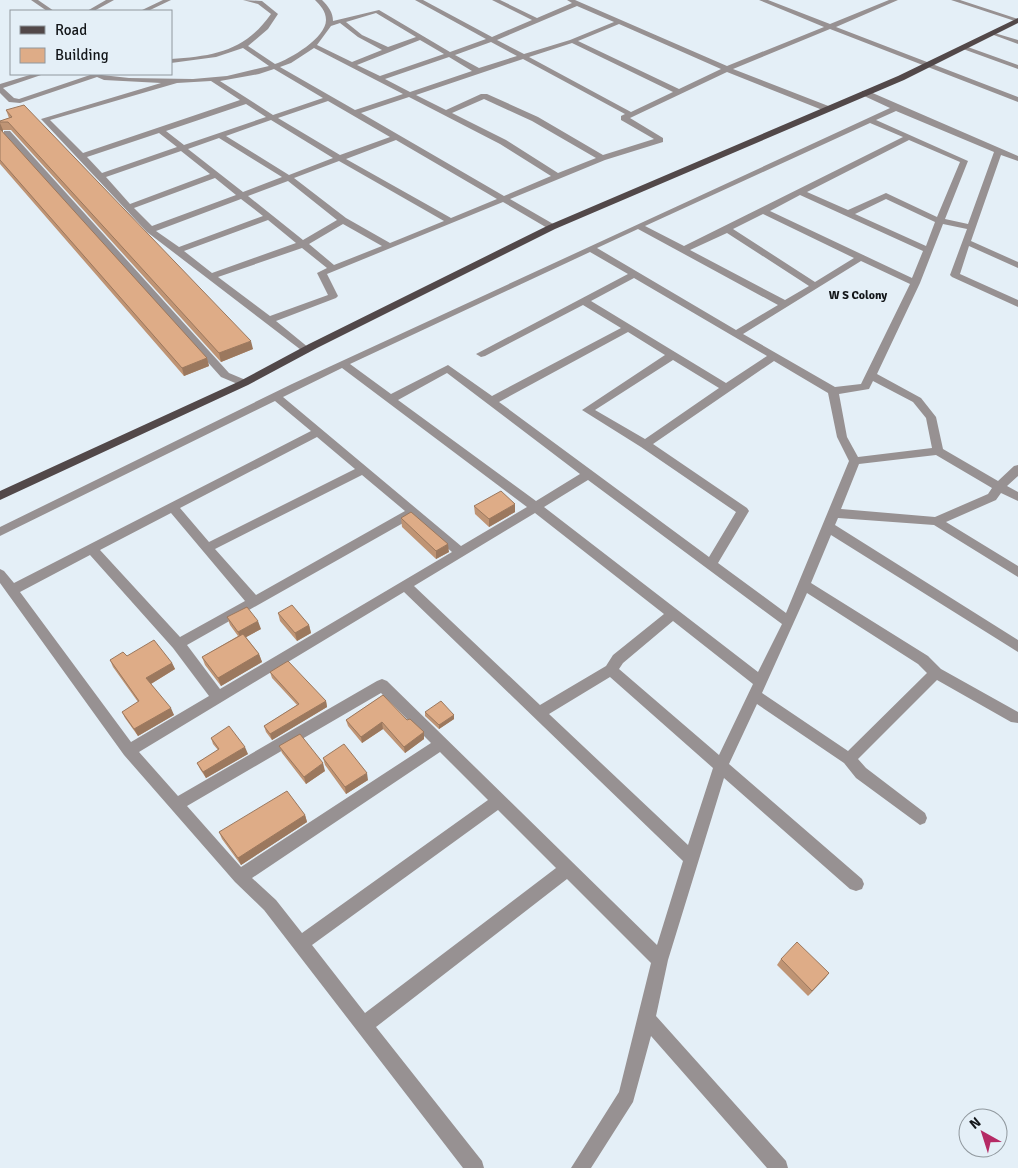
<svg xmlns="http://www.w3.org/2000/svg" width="1018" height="1168" font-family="Signika,sans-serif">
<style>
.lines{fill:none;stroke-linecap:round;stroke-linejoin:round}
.minor{fill:#979192;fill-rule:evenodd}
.major{fill:#524849;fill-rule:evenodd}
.wall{fill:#bf9474}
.shaded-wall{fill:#9b785e}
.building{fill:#deac87;stroke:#9b785e}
.labels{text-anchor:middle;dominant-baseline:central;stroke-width:4;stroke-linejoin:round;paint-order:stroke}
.far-neighbourhood-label{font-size:12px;font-weight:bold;fill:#131619;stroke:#e4eff7}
</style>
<rect width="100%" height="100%" fill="#e4eff7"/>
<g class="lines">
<path class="minor" d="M31,0H38L54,11H47Z
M106,0H114L94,11H87Z
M163,0H171L148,11H140Z
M243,0L262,1L278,14L268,29L248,46L275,64C290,59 326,38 326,20C326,11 320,5 315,0H322C328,6 333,12 333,21L379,10L450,52L486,39L415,0H423L492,37L532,20L492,0H500L537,18L572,3L567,0H575L727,66L824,27L759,0H768L830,24L889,0H898L836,27L1018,97V102L830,29L733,69L831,107V111H825L727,72L630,118L663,138V142L605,160L510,199L555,225V229H549L503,202L327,274L338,296L336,298L276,321L309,348V352L305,353L147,232L41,119L161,83L104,80L97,77L20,103L9,102L0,93V84L33,74H44L3,88L14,98L19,99L93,74L129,78L193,79L227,76L269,66L243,48L216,57L171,63V59C214,56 245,51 271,14L258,4ZM577,6L614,22L570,40L524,54L497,40ZM376,13L416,37L388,47L362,35L346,22ZM340,23L358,37L382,50L352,62L317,45L331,26ZM619,24L721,69L679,89L578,41ZM420,40L444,54L380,76L357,65ZM491,42L517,56L479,68L455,55ZM572,43L673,92L631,112L529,57ZM314,48L403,94L355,110L280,67L291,63ZM449,57L472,71L410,92L385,79ZM523,59L625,114L621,116V120L654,139L603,155L538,117L487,94H481L446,110L416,95ZM274,69L323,98L273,115L220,81L259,74ZM211,81L240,100L83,153L50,120L177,83ZM409,97L500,144L551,176L504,196L361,113ZM484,99L532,121L596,158L558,173L506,140L452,113ZM328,101L390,137L340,155L278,118ZM246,104L266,117L184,145L166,131ZM271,120L333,158L289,175L226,136ZM159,133L177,147L102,173L87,157ZM219,138L282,177L243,192L188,149ZM396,140L497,199L451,218L346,159ZM181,151L210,174L130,204L106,177ZM339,161L444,221L390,243L346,218L294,178ZM215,178L236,195L152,226L134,208ZM288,181L337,220L303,240L248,196ZM241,199L263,216L179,247L156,231ZM268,220L296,243L212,273L184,251ZM343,224L382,246L334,265L309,244ZM302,248L327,268L317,273L328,295L270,316L218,277Z
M951,0H960L1018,19V22Z
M991,32L1018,40V44L991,34Z
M965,46L1018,65V69L963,49L962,48Z
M862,91H868L1018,156V161L1001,155L971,241L1018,262V268L969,246L960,274L1018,300V307L952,277L950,275L967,229L943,224L920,283L877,374L921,398L936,417L943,449L998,481L1014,466L1018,465V476L1007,486L1018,492V501L1001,493L996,500L946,522L1018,566V577L934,525L838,518L835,525L1018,640V652L831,535L811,583L928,656L941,669L1018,712V723L1011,722L937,680L858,759L866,768L925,813L927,818L925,823L920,825L856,778L844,763L757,704L729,764L862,879L864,884L862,889L856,891L850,889L724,778L668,960L656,1016L786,1161L788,1168H767L651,1036L633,1102L591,1168H571L619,1092L651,963L567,879L376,1027L482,1161L484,1168H463L264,910L235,882L124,755L0,583V569L4,571L14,583L311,431L275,401L0,536V527L292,384L890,108L862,95ZM896,111L994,152L968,224L945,219L968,161L876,120ZM870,123L903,137L684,246L645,226ZM909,140L960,162L937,217L886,193L848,210L807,192ZM800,195L923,251L912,278L770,211ZM886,199L935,222L926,246L855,214ZM763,214L854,258L815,282L733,229ZM638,229L778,305L736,330L597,248ZM727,233L809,286L785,300L690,250ZM590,252L628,274L476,354L481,357L485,356L583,305L621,328L492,396L448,365L391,394L350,364ZM861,261L910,284L861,384L835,387L743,334ZM634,278L767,356L726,383L591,301ZM628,332L665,355L582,410L641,447L736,512L709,557L499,402ZM673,360L719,388L645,439L595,410ZM774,361L828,393L837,437L849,461L786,613L718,563L749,511L747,508L653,444ZM342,368L527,507L461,546L283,397ZM447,373L580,474L536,501L398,400ZM873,381L913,402L926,418L932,448L858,457L847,437L839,394L869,389ZM317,437L355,469L209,542L180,508ZM936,455L992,488L988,494L935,517L841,509L859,464ZM362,475L405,511L256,595L215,549ZM588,480L782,624L758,672L544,507ZM171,513L245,601L180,637L100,550ZM535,513L664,614L613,655L606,666L540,705L414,586ZM412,518L452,552L220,689L187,645ZM90,555L173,648L209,696L131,742L20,592ZM404,592L683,861L657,945L387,681L382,679L377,681L178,796L139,752ZM807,593L918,664L927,673L848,751L762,693ZM673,621L753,684L719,755L619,669L623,663ZM610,677L713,768L688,845L549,714ZM381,693L431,743L241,867L187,806ZM440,752L488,800L302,933L276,900L252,878ZM498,810L556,868L365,1013L312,945Z
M4,131H10L229,373L248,381V385H240L221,377L4,135Z"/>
<path class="major" d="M1018,18V23L904,80L555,229L317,348L248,385L0,500V491L240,381L309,344L549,225L898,76Z"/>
</g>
<path class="wall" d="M6,110L253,349L221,362L11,130H3V132L207,358L209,366L184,376L0,164V121L9,118Z
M474,506L515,512L489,527L475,514Z
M401,518L449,552L436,559L402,527Z
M278,613L309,625L311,633L297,641L280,621Z
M227,617L261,629L246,637L259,654L262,662L221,686L205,665L202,657L238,636L230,625Z
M127,656L172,663L175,669L151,684L174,715L138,736L125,718L122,712L138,702L113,667L110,660Z
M270,672L326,701L327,707L272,740L266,732L264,726L297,705L272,678Z
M383,695L424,739L405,753L383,729L362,743L348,726L346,720Z
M425,712L454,715V719L439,729L425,716Z
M211,738L248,754L206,778L200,769L197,763L218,750L213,744Z
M279,746L325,771L306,784L282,753Z
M323,758L368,780L346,794L325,765Z
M305,815L307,822L241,865L222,839L219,832Z
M781,959L829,973L825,978L808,996L777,965Z"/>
<path class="shaded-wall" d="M0,123L3,130V136L0,130Z
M251,341L253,349L221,362L219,353Z
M207,358L209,366L184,376L182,368Z
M515,504V512L489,527V519Z
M448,544L449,552L436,559V551Z
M258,621L261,629L241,640L238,632Z
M309,625L311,633L297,641L295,633Z
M259,654L262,662L221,686L218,678Z
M172,663L175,669L149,685L146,678Z
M326,701L327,707L272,740L270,734Z
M171,708L174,715L138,736L134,729Z
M454,715V719L439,729V725Z
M382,722L383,729L362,743L361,737Z
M424,732V739L405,753L404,747Z
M245,747L248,754L206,778L203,772Z
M323,763L325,771L306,784L304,777Z
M367,773L368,780L346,794L345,787Z
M305,815L307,822L241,865L238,858Z
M829,973L825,978L808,996L812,991Z"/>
<path class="building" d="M24,105L251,341L219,353L8,122H0V121L12,117L6,110Z
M0,129L207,358L182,368L0,160Z
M501,491L515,504L489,519L474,506Z
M411,512L448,544L436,551L401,518Z
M292,605L309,625L295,633L278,613Z
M247,607L258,621L238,632L227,617Z
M243,634L259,654L218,678L202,657Z
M154,640L172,663L146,678L171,708L134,729L122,712L139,701L110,660L123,652L127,656Z
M288,661L326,701L270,734L264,726L299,704L270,672Z
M383,695L407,720L410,719L424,732L404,747L382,722L361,737L346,720Z
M441,701L454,715L439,725L425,712Z
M229,726L245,747L203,772L197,763L219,749L211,738Z
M300,734L323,763L304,777L279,746Z
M344,744L367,773L345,787L323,758Z
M287,791L305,815L238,858L219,832Z
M797,942L829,973L812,991L781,959Z"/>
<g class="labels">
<g class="far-neighbourhood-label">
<text x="858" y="295">W S Colony</text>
</g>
</g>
<rect x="10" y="10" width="162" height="65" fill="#e4eff7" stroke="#90989e"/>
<rect x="20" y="26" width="25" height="8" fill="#524849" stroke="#90989e"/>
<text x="55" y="35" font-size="15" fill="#131619">Road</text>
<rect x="20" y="48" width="25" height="15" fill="#deac87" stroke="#90989e"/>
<text x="55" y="60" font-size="15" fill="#131619">Building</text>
<g transform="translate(983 1133) rotate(321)"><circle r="24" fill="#e4eff7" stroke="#90989e"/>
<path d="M0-4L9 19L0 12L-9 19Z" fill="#b52a65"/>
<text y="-8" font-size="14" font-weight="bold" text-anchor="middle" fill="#131619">N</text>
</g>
</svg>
